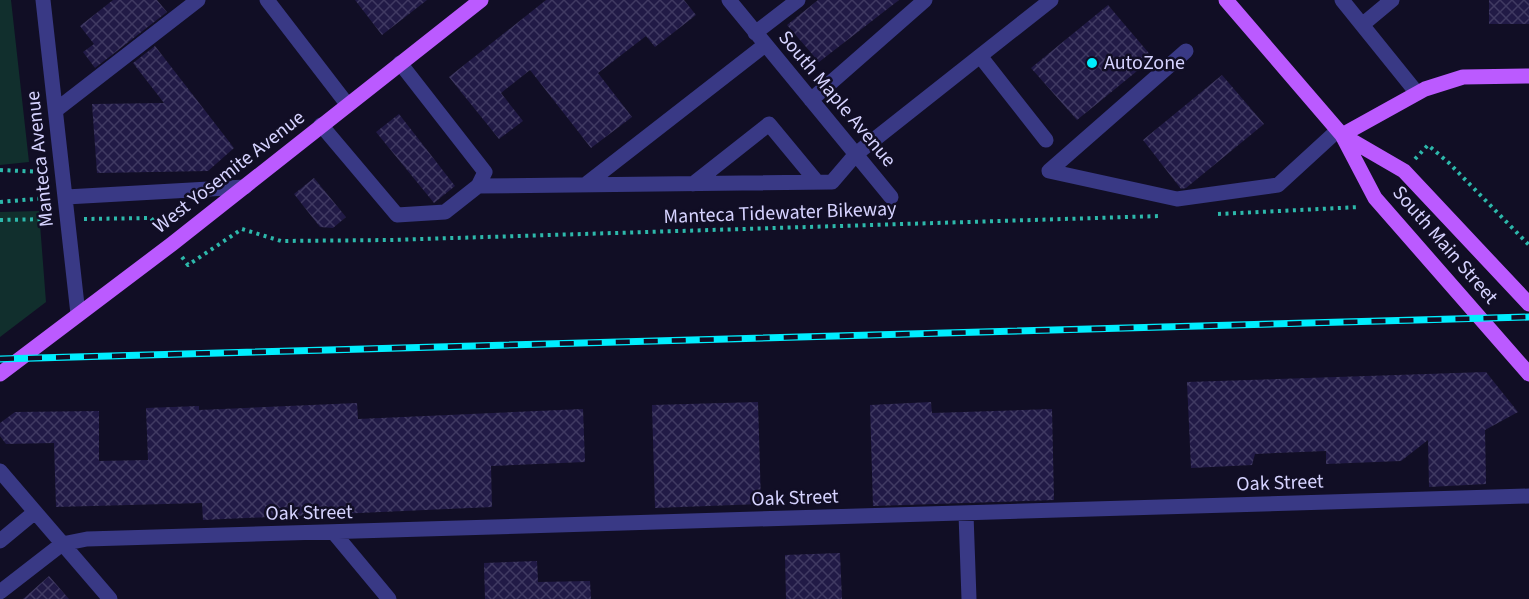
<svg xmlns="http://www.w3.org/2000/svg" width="1529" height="599" font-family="'Source Sans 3',sans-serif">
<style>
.green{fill:#112f2d}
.building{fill:url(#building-cross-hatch)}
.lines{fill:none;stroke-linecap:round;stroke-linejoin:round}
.path{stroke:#2db8ab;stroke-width:4;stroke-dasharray:3 4.5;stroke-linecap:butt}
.minor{stroke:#393985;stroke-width:15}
.major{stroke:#bb5aff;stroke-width:15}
.rail-casing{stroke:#00eefe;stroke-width:7}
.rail{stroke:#110e25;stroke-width:4.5;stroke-dasharray:14;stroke-linecap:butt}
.poi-dot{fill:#00eefe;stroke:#110e25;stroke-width:2}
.labels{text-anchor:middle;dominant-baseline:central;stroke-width:5;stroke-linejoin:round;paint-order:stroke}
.poi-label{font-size:20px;fill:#d6d3ff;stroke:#110e25;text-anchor:start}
.street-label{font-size:20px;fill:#d6d3ff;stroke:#110e25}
</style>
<defs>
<pattern id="building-cross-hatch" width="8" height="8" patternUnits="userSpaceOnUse" patternTransform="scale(1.5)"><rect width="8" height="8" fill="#211a46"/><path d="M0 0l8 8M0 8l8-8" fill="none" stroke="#403a62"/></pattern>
</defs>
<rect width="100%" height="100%" fill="#110e25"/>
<path class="green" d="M0,0H11L29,162L0,165Z
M39,211L46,302L0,337V212Z"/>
<path class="building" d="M113,0H157L167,12L95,68L83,52L94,44L80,26Z
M355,0H427L382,35Z
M546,0H684L696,15L655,47L646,36L598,73L632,117L591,148L530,70L501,93L523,121L499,139L449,77Z
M818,0H899L819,62L787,25Z
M1489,0H1529V24H1489Z
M1108,5L1153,58L1077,120L1031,68Z
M155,46L234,148L208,171L97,173L92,104L164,103L133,63Z
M1222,75L1264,124L1186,188L1181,189L1143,140Z
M399,114L455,186L434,203L376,132Z
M314,178L346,217L333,228L320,227L294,194Z
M1486,372L1518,412L1485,430L1486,484L1429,487L1428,440L1401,461L1326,464V451L1255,454L1252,465L1191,468L1187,382Z
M758,402L761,504L655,508L652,405Z
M931,402L932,413L1052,409L1054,500L873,506L870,405Z
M357,403L358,419L583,409L585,462L491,466L492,507L203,520L202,503L56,507L54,443L6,444L0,436V423L15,412L99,411V461L148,460L146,408L199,406V410Z
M840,553L842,599H786L785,555Z
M537,561L538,582L590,581L591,599H485L484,563Z
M49,576L69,599H23Z"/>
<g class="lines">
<path class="path" d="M1415,159L1428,145L1449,163L1529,245
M0,170L44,172
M0,202L47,198
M1218,214L1360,207
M84,219L151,218L161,230
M0,220L50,219
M182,257L188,265L242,229L281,241L390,240L1160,216"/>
<path class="minor" d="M43,0L78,314
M267,0L347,104
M729,0L891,197
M1342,0L1417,93
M1362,25L1392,0
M755,33L798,0
M1186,51L1049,171L1177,199L1278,185L1338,130
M980,56L1046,140
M811,100L925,0
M56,110L198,0
M321,125L397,215L445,212L478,186L485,172L400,63
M693,184L769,124L817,182
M585,185L765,45
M478,186L832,182L856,154L1051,0
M66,197L245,187
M0,471L110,599
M966,514L969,599
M334,533L389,599
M0,541L35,512
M0,592L62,544L87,539L1529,496"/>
<path class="major" d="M1226,0L1342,135L1375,198L1529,374
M1342,135L1404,171L1529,304
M1342,135L1425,89L1463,77L1529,76
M0,374L172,244L481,0"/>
<defs>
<path id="rail" d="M0,359L1529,317"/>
</defs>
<use href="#rail" class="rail-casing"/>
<use href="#rail" class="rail"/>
</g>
<circle class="poi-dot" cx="1092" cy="63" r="6"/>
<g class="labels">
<g class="poi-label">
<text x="1104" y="63">AutoZone</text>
</g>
<g class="street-label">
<text transform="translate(837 99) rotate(50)">South Maple Avenue</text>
<text transform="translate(40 159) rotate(-96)">Manteca Avenue</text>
<text transform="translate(229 172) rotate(-38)">West Yosemite Avenue</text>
<text transform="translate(780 213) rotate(-2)">Manteca Tidewater Bikeway</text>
<text transform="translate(1445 245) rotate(49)">South Main Street</text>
<text transform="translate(1280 483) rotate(-2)">Oak Street</text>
<text transform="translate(795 498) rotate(-2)">Oak Street</text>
<text transform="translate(309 513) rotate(-1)">Oak Street</text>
</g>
</g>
</svg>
